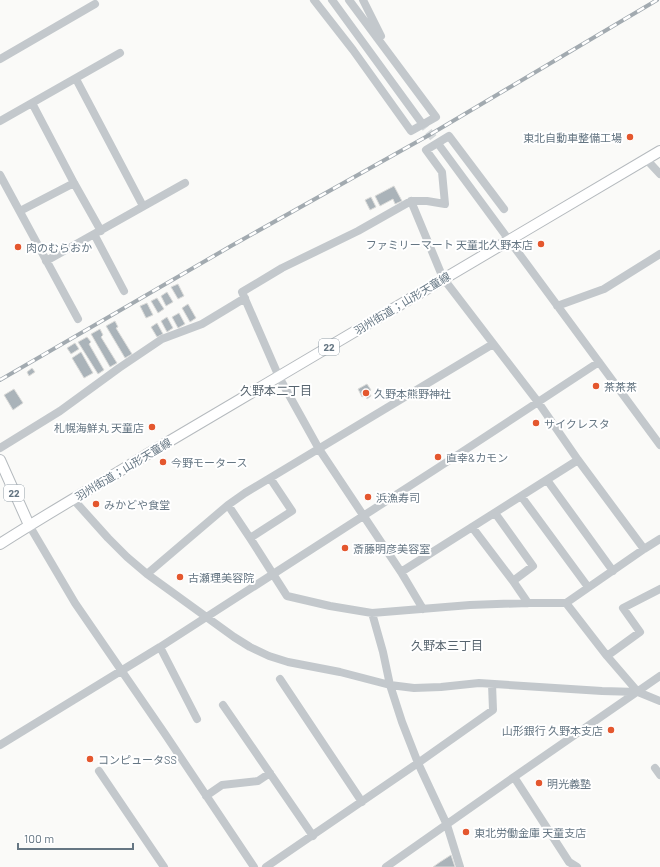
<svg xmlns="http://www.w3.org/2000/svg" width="660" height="867" font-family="Barlow,'Noto Sans JP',sans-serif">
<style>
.building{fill:#aab3b9;stroke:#dcdcda}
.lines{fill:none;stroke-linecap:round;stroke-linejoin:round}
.minor-tunnel{stroke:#d5d9db;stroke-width:8;stroke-dasharray:8 4;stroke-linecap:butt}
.major-casing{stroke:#b5babe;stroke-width:12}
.minor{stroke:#c3c8cc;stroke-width:8}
.major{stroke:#fff;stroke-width:10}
.rail-casing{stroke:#a2aab0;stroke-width:4}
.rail{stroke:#fff;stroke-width:2.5;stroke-dasharray:8;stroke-linecap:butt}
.poi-dot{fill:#e4572e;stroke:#fff;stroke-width:1.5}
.labels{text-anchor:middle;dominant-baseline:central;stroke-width:4;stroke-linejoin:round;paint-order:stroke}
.shield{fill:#fff;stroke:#939fa8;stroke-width:1}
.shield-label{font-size:10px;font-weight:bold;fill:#657683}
.poi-label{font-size:11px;fill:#657683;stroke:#fff;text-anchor:start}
.street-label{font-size:11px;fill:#657683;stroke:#fff}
.neighbourhood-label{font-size:12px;fill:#57646e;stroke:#fff}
</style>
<rect width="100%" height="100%" fill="#fafaf8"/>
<path class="building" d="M394,186L402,201L395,204L393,199L380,206L375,196Z
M371,197L376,207L370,210L365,200Z
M178,284L184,296L178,299L171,287Z
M167,292L173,302L166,306L161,296Z
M157,298L164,309L158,313L151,301Z
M147,303L153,315L146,318L140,306Z
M188,304L196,318L190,322L182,308Z
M179,313L185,324L178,328L172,317Z
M167,317L173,328L167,332L161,321Z
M115,321L118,327L116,328L132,354L125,358L106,326Z
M157,323L163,334L157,337L151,327Z
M100,329L103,335L101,337L117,363L110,367L91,334Z
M87,337L91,342L89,344L104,370L98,374L78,342Z
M75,343L79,349L71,354L67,348Z
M81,352L93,373L84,378L72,358Z
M32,368L35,372L29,376L27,372Z
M367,384L371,390L369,392L371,396L367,399L365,395L362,397L358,389Z
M14,389L23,403L13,410L4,395Z
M451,855L455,867H433L440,862Z"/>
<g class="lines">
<path class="minor-tunnel" d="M421,122L439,145"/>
<defs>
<path id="major" d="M0,460L29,525
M0,544C48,513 98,485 146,455L660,151"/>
</defs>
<use href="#major" class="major-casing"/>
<path class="minor" d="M314,0L353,50L411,131L436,117L349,0
M332,0L421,122
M363,0L381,36L377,38
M0,59L95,4
M76,79L143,206
M32,103L74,183L101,231
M0,121L120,53
M439,145L660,445
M646,159L660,174
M0,175L78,319
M411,201H427L445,204L442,172L426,150L449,136L504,209
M20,211L74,183
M94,234L124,291
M46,261L185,183
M557,306L604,289L660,254
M0,448L60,411L119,368L162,339L202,324L245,298
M547,480L613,571
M521,496L588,587
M73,499L108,538L127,557L147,574L234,637L250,647L269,656L288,662L340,672L390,685L414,688L441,687L479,683L602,691L638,692L660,701
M228,505L250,538L287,596L330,606L372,613L470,605L528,603H566L644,549L660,539
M495,513L533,566L513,581
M29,525L75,603L165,734L254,867
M472,527L513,581L528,603
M250,538L292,511L270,478
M401,572L578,460
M147,574L228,505L245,493L493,344
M566,603L607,656L638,692
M423,609L401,572L319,449L279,377L242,292L282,268L358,231L411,201L443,278L538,402L578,460L644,549
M372,613L383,652L390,685L402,722L418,763L447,825L460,867
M160,647L197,719
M607,656L640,632L623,608L660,589
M280,679L362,802
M223,705L313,836
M0,745L160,647L436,469L599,362
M655,768L660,775
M99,771L164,867
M514,777L569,862L577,867
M206,796L222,785L258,781L270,773
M266,867L418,763L493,710L492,684
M386,867L514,777L660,676"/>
<use href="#major" class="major"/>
<defs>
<path id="rail" d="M0,380L231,246L431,134L657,0"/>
</defs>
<use href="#rail" class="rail-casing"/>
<use href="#rail" class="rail"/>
</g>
<g class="poi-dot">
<circle cx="630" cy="137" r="4"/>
<circle cx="541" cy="244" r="4"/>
<circle cx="18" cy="247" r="4"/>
<circle cx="596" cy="386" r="4"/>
<circle cx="366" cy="393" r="4"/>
<circle cx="536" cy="423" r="4"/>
<circle cx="152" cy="427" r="4"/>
<circle cx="438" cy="457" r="4"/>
<circle cx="163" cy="462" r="4"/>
<circle cx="368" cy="497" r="4"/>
<circle cx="96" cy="504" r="4"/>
<circle cx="345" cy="548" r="4"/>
<circle cx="180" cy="577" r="4"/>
<circle cx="611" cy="730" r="4"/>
<circle cx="90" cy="759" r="4"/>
<circle cx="539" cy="783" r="4"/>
<circle cx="466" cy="832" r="4"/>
</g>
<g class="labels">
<g class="shield">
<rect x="319" y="339" width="20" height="16" rx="3"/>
<rect x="4" y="485" width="20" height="16" rx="3"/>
</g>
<g class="shield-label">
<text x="329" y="347">22</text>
<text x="14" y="493">22</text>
</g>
<g class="poi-label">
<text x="622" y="137" text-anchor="end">東北自動車整備工場</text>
<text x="533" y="244" text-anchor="end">ファミリーマート 天童北久野本店</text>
<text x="26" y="247">肉のむらおか</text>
<text x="604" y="386">茶茶茶</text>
<text x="374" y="393">久野本熊野神社</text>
<text x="544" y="423">サイクレスタ</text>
<text x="144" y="427" text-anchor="end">札幌海鮮丸 天童店</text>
<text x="446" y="457">直幸&amp;カモン</text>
<text x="171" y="462">今野モータース</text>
<text x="376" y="497">浜漁寿司</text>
<text x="104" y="504">みかどや食堂</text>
<text x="353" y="548">斎藤明彦美容室</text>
<text x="188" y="577">古瀬理美容院</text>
<text x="603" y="730" text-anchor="end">山形銀行 久野本支店</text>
<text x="98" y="759">コンピュータSS</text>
<text x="547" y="783">明光義塾</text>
<text x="474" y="832">東北労働金庫 天童支店</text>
</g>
<g class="street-label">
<text transform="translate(402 303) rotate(-31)">羽州街道；山形天童線</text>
<text transform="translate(123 469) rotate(-31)">羽州街道；山形天童線</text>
</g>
<g class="neighbourhood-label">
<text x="276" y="390">久野本二丁目</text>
<text x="447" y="645">久野本三丁目</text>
</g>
</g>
<path d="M18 843v6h115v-6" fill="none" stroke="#657683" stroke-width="2"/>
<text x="24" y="843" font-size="12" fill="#657683" stroke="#ffffff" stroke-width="3" paint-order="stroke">100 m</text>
</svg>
